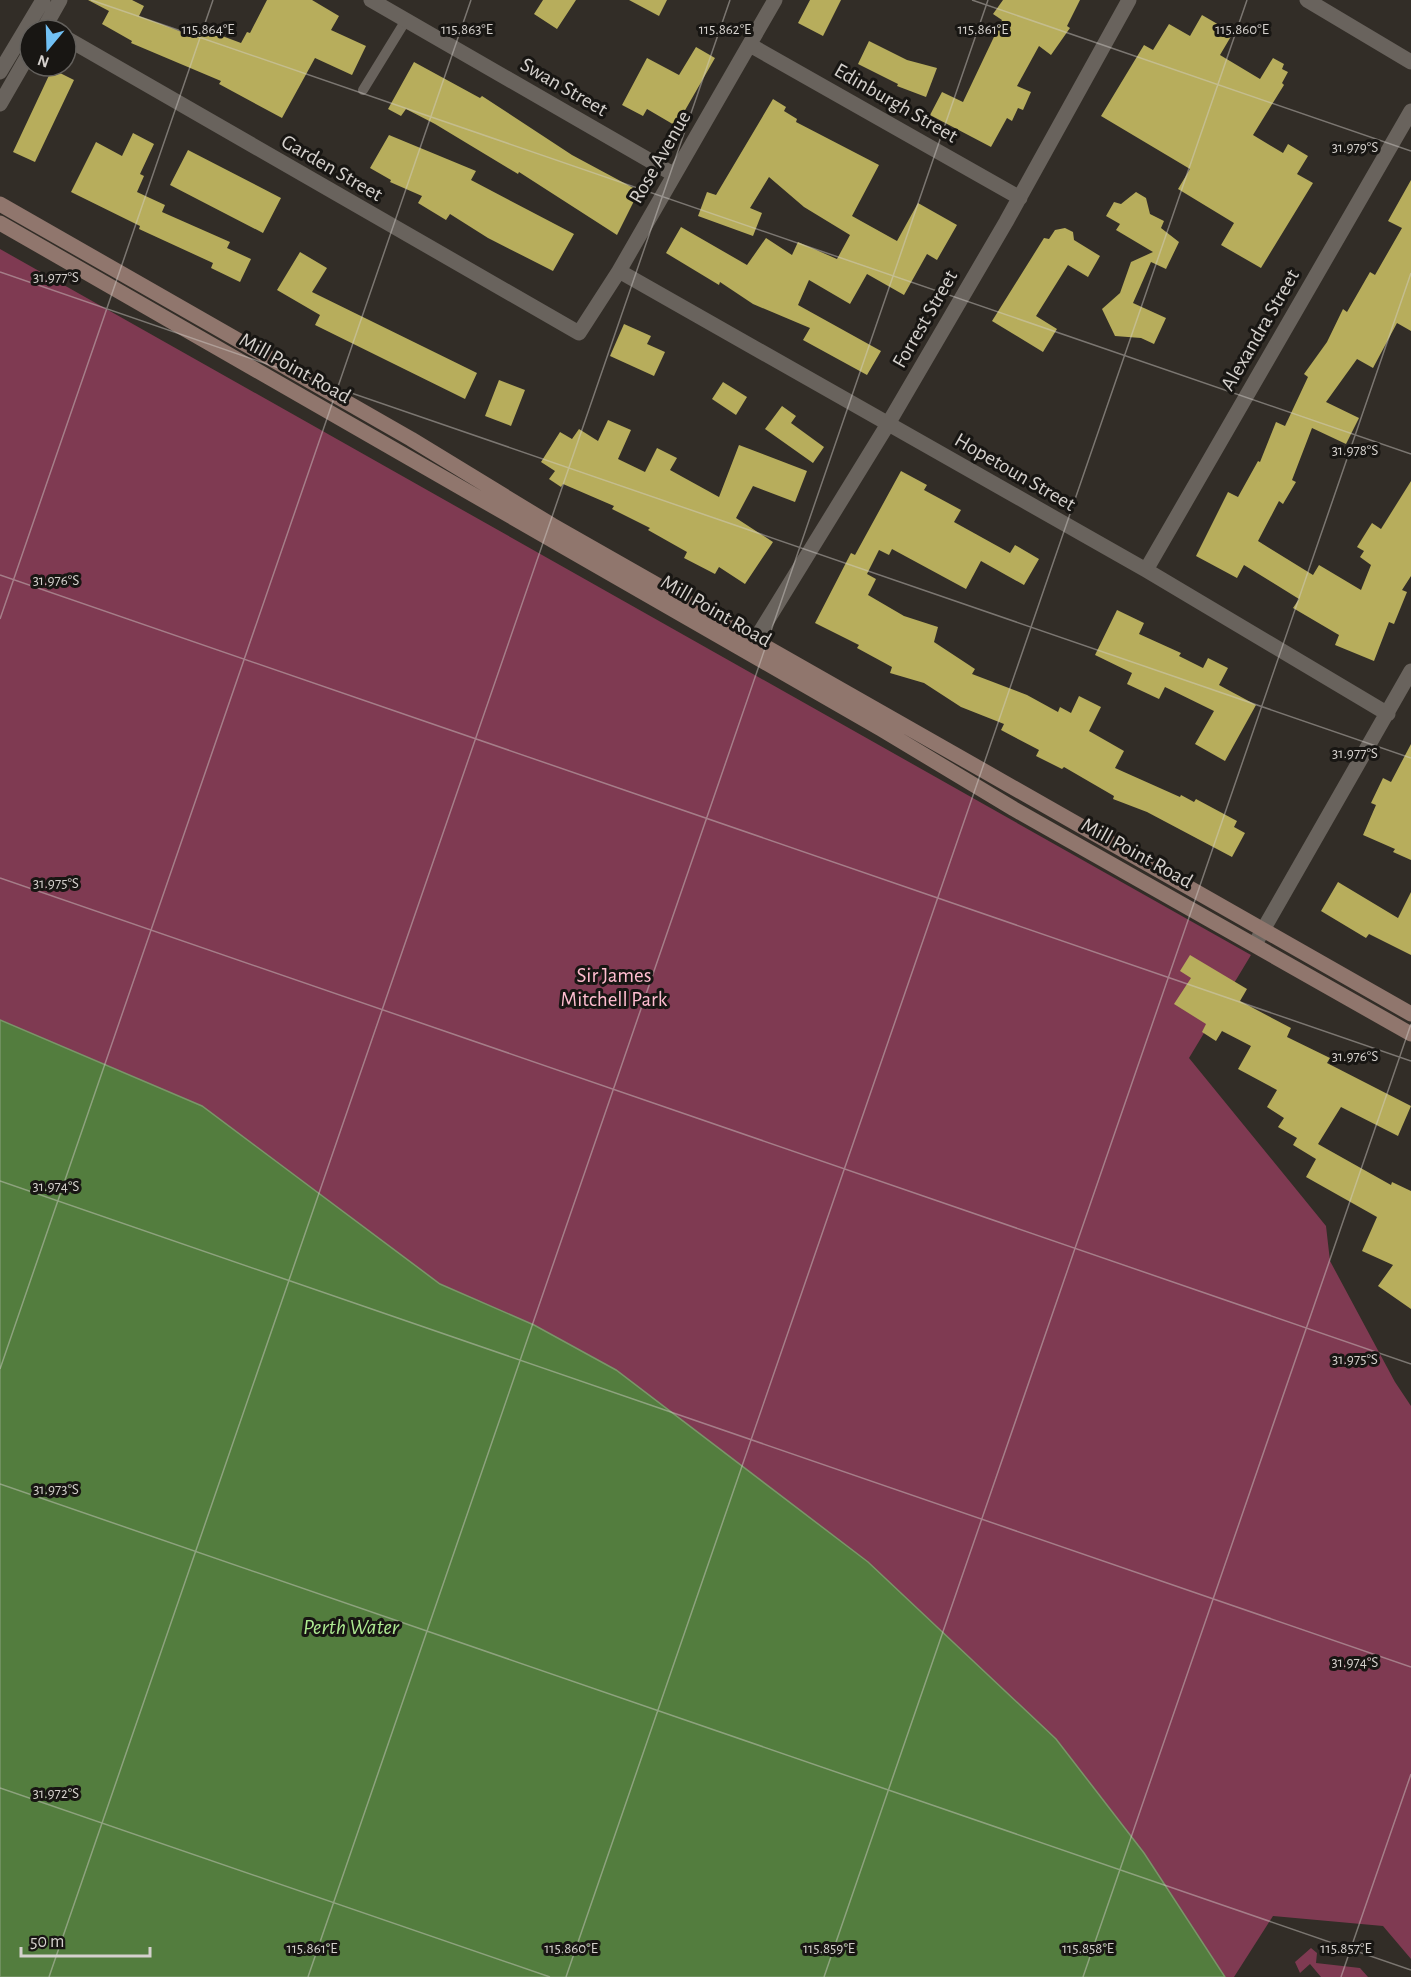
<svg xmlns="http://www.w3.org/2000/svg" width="1411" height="1977" font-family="'Alegreya Sans',sans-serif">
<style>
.green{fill:#7f3a52}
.water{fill:#537d3e;stroke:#7a9669;stroke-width:1.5}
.building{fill:#b7ad5c}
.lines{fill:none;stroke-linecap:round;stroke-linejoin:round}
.service{stroke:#69635d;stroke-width:10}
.minor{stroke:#69635d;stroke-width:15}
.tertiary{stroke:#69635d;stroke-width:15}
.secondary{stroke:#90766d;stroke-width:15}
.ticks{fill:none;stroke:#d5d1cd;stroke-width:1.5;stroke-opacity:0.45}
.labels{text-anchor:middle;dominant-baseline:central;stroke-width:6;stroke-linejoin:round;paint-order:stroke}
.street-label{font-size:21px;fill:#d5d1cd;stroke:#181613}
.park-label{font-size:21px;fill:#ffbdd0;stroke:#181613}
.water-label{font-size:22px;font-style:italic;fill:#afec93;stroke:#181613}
.ticks-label{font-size:15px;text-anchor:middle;fill:#d5d1cd;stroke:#181613;stroke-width:6;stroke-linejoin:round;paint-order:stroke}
</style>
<rect width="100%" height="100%" fill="#322d27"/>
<path class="green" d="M0,249L1251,955L1189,1058L1326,1226L1330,1261L1395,1382L1411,1406V1959L1383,1926L1273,1916L1234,1977H1225L1144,1853L1056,1739L616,1370L534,1325L440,1284L202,1106L0,1020Z
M1311,1948L1317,1953L1316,1963L1360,1968L1368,1977H1321L1310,1964L1300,1973L1295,1962Z"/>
<path class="water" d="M0,1020L202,1106L440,1284L534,1325L616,1370L868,1562L1056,1739L1144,1853L1225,1977H0Z"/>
<path class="building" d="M88,0H132L144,6L139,16L161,24L197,38L201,28L241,43L247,32L250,33L267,0H312L339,16L331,30L366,46L352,75L315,58L282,118L219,84L221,81L131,43L132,41L102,24L109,11Z
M543,0H576L557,29L534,14Z
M629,0H667L659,16Z
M810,0H841L823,36L798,23Z
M1003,0H1080L1067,26L1070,28L1051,55L1039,46L1017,86L1031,92L1023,110L1018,108L1012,121L1007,118L991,147L930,115L942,92L963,102L1002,20L993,14Z
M1202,15L1233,33L1220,55L1260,79L1273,58L1284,64L1282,69L1288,72L1282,83L1284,85L1253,135L1283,153L1288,144L1308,156L1297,174L1313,183L1261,268L1221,245L1234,223L1178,189L1190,169L1101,116L1144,45L1153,50L1169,24L1190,36Z
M869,41L907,60L937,68L926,97L897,86L898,84L858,64Z
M696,47L715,58L676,126L647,109L643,116L622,105L647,58L679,75Z
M414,62L480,98L482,96L572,155L639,191L617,235L519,172L518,174L435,124L406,109L401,116L388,109Z
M52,69L74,80L35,162L13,152Z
M773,99L786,107L784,111L797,119L796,122L879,165L852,216L897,241L918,203L957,225L937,260L927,254L904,295L867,274L850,304L809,280L798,305L881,351L867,375L803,340L810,328L753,304L720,282L719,285L666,253L681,227L747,265L766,238L792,255L798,242L837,259L850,235L804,207L769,177L750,208L762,213L753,236L698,216L707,192L716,195Z
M133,133L154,144L140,174L144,176L137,192L165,205L162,212L230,242L227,248L251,259L240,282L211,268L213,263L139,229L140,226L71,192L96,142L122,156Z
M389,135L476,171L471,180L574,234L553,271L488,238L450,214L446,220L418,203L422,196L390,182L391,180L370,168Z
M188,150L281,198L263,233L170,185Z
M1411,180V331L1397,323L1373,368L1357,359L1326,402L1359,418L1346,444L1312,428L1292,480L1296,482L1283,504L1279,501L1258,541L1313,575L1319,565L1361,590L1371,565L1360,557L1364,551L1357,547L1372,523L1381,529L1411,481V576L1402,590L1407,592L1394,624L1389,622L1374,661L1335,645L1339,635L1293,608L1299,599L1244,565L1237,578L1196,556L1228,492L1238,497L1258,461L1260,462L1276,422L1285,426L1308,377L1304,374L1327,342L1343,309L1347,312L1370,272L1375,275L1402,228L1388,221Z
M1136,192L1146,198L1150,214L1164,221L1161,228L1179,242L1166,269L1151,262L1133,303L1166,318L1154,344L1141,338L1115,336L1102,309L1120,293L1131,262L1153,252L1116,230L1120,224L1106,216L1114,202L1121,204Z
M1065,228L1073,232L1074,240L1100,256L1088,277L1068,265L1036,316L1057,329L1043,352L992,321L1044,238L1049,239L1055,230Z
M300,252L327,268L312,292L477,373L465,399L315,325L320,315L277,290Z
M624,324L651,336L647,344L665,352L654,376L610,356Z
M499,380L525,390L511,426L485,416Z
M723,382L747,397L736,415L712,399Z
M782,406L796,416L791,423L824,447L813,463L765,429Z
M608,420L631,430L618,459L645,472L657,448L677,458L670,470L719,497L739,445L807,471L795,502L753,486L736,518L773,542L745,584L719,567L715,574L684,558L687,552L648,530L650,528L612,509L614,506L563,484L561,487L549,479L555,471L541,462L560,432L572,439L579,429L598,441Z
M901,471L927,485L924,490L961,510L954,522L1010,553L1015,545L1039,559L1024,585L981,561L966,589L892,549L889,555L879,550L867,574L876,579L868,595L904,616L938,627L934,642L975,669L972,674L1027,695L1058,712L1060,707L1071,713L1079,696L1101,707L1089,731L1124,751L1115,768L1180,797L1181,795L1194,802L1196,799L1237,821L1234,827L1245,833L1232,857L1147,812L1113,799L1114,796L1064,767L1062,769L1036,756L1039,750L1001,730L1004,724L961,707L924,683L890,673L892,667L857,648L859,645L815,623L851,553L855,555Z
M1117,610L1144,623L1139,634L1181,653L1179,656L1203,668L1208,658L1228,668L1219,685L1256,705L1225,761L1195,744L1214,711L1165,687L1159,699L1127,684L1132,673L1095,655Z
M1411,744V860L1393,852L1395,849L1363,835L1376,805L1371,803L1383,778L1391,782Z
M1338,882L1398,918L1411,892V955L1369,934L1366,938L1321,911Z
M1190,955L1247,989L1240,1001L1291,1028L1287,1037L1330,1058L1327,1063L1411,1106L1398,1136L1341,1107L1318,1144L1391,1185L1392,1182L1411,1191V1309L1378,1286L1393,1265L1362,1251L1377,1217L1306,1177L1316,1159L1293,1145L1297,1138L1278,1127L1284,1118L1267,1107L1277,1090L1238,1069L1251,1046L1222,1031L1216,1041L1202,1032L1206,1024L1174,1004L1191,978L1180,971Z"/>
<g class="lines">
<path class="service" d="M363,90L406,20"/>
<path class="minor" d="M371,0L673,174
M1307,0L1411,62
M66,38L579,333L619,271L775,0
M750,45L1020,198
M619,271L1146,570L1388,714
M1146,570L1411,111
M749,650L888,424L1006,222L1129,0
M1255,944L1411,671"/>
<path class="tertiary" d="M43,30L60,0
M0,72L43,0
M0,104L30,52"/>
<path class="secondary" d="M0,204L411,439L552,525L1411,1014
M0,223L881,729L1014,809L1411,1034"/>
</g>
<path class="ticks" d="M91,0L1411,454M972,0L1411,151M0,272L1411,758M0,575L1411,1061M0,619L213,0M0,878L1411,1364M0,1181L1411,1667M0,1369L471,0M0,1484L1411,1970M0,1788L550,1977M49,1977L730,0M308,1977L988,0M566,1977L1247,0M824,1977L1411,273M1083,1977L1411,1024M1341,1977L1411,1774"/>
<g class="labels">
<g class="street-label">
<text transform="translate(564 87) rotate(30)">Swan Street</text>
<text transform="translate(896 103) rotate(30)">Edinburgh Street</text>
<text transform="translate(660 157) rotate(-60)">Rose Avenue</text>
<text transform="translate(332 168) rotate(30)">Garden Street</text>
<text transform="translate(925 319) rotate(-60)">Forrest Street</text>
<text transform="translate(1260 330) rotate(-60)">Alexandra Street</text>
<text transform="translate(295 368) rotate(29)">Mill Point Road</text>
<text transform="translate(1015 472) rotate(30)">Hopetoun Street</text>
<text transform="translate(716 611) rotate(30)">Mill Point Road</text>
<text transform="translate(1137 853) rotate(29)">Mill Point Road</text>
</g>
<g class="park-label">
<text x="614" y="975">Sir James<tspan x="614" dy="24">Mitchell Park</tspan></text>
</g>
<g class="water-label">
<text x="351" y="1627">Perth Water</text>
</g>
</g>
<g class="ticks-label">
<text x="467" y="34">115.863°E</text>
<text x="983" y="34">115.861°E</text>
<text x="208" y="34">115.864°E</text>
<text x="725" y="34">115.862°E</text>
<text x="1242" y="34">115.860°E</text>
<text x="1355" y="152">31.979°S</text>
<text x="56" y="282">31.977°S</text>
<text x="1355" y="455">31.978°S</text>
<text x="56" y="585">31.976°S</text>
<text x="1355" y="758">31.977°S</text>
<text x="56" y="888">31.975°S</text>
<text x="1355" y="1061">31.976°S</text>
<text x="56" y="1191">31.974°S</text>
<text x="1355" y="1364">31.975°S</text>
<text x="56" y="1494">31.973°S</text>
<text x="1355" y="1667">31.974°S</text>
<text x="56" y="1798">31.972°S</text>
<text x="312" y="1953">115.861°E</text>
<text x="571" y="1953">115.860°E</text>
<text x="829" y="1953">115.859°E</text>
<text x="1088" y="1953">115.858°E</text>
<text x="1346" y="1953">115.857°E</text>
</g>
<g transform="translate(48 48) rotate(199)"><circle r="28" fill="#181613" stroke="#64615d" stroke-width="1.5"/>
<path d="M0-4.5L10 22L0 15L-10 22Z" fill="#71c1f5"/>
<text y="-9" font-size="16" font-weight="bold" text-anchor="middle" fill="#d5d1cd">N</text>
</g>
<path d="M21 1947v9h129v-9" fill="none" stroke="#d5d1cd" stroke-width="3"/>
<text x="30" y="1947" font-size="18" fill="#d5d1cd" stroke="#181613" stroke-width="4.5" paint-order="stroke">50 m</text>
</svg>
